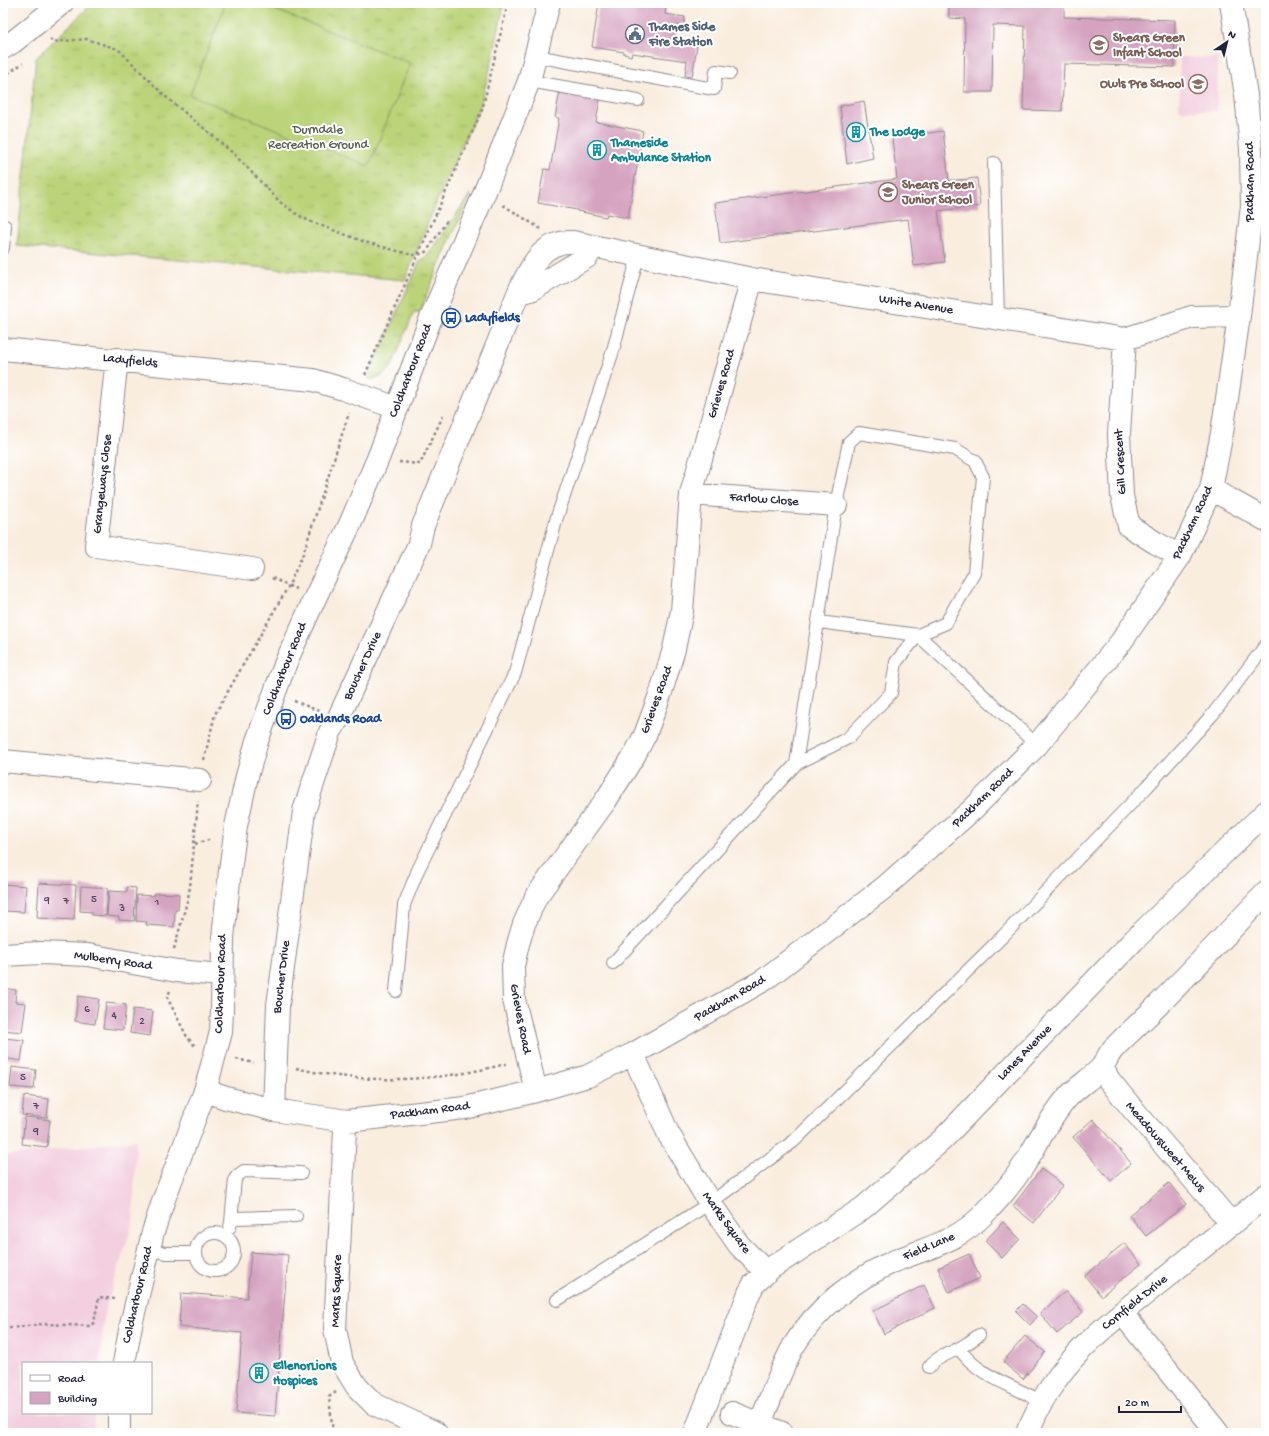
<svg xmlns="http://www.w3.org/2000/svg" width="1269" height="1436" font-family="'Gochi Hand',sans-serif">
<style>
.built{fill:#f3cfdf}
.grass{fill:url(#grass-tufts);stroke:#6f7b5a}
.garden{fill:#bcd479;stroke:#6f7b5a}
.building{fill:#d5a3c0}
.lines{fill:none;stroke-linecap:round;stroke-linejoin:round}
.service-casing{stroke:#8e888c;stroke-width:14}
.minor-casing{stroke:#8e888c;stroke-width:24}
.tertiary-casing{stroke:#8e888c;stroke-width:24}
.path{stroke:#8e888c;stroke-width:2.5;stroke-dasharray:3 3;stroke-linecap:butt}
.service{stroke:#fff;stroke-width:12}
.minor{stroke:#fff;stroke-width:22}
.tertiary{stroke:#fff;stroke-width:22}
.labels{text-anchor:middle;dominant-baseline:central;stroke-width:4;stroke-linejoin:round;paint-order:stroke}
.number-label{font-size:11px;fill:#4f425c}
.service-label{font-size:13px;font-weight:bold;fill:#4e5e75;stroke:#fff;text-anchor:start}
.education-label{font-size:13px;font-weight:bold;fill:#785e54;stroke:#fff;text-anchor:start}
.park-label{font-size:13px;fill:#586051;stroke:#fff}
.culture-label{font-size:13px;font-weight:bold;fill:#0d838f;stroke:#fff;text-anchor:start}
.street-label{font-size:13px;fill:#22223b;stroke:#fff}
.transit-label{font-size:13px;font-weight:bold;fill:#164399;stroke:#fff;text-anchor:start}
</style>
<defs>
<pattern id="grass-tufts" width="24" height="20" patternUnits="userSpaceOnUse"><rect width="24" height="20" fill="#bcd479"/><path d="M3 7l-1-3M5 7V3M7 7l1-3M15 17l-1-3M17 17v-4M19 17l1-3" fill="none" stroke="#a1b66a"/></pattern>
</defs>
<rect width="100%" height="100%" fill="#fff"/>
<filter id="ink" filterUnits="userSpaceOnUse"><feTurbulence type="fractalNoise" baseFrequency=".025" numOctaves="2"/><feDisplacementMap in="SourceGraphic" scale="8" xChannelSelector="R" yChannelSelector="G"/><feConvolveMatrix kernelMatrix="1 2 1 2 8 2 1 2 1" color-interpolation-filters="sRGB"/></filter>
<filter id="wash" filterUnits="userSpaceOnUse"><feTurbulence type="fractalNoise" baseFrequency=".012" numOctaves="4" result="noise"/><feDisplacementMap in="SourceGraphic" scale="16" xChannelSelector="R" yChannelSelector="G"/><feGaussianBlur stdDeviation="0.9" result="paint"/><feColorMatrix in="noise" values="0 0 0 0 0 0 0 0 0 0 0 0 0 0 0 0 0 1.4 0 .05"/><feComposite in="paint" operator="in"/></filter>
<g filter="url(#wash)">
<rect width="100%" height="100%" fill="#f9edde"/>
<path class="built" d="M1180,57L1218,58L1217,111L1179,110Z
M136,1140L133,1222L104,1314L100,1363H23V1413H95L93,1433H3V1156Z"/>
<path class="grass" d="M93,3H504L493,57L480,106L439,196L405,280L17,246L36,58Z
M470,194V197L445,251L420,312H414L391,368L380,377L373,379H369V375L372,368L420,261L425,258L433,249Z"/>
<path class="garden" d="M226,3H258L410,63L369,166L190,95Z"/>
<g id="blocks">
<path class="building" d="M599,3H667L665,14L685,17L684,26L677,25L674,42L697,46L692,77L685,76L687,61L632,53L631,56L624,54V52L592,47Z
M949,3H1064V17L1175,20L1174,67L1064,64L1062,111L1023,110L1025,26L993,25L992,92H964L965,19L949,18Z
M560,91L600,99L596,122L643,131L628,218L607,214L606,217L577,211V210L538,203L544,169L550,170L559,118L555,117Z
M864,101L873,158L847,164L840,106Z
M943,131L949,181L977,178L980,206L938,211L945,262L914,266L908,219L720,243L715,203L897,179L892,138Z
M39,883L76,885L74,920L37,918Z
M3,884L26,886L24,912L3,911Z
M81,886L108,888L106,916L92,915V912L80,911Z
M127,887L136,888L134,921L119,920V917L107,916L109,891L127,892Z
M154,893L179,894L178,910H175L174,927L146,925L147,922L136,921L137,895L154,896Z
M3,988L16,990L15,1002L26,1003L22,1032L3,1030Z
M78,996L99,999L95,1024L75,1021Z
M106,1003L126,1005L123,1030L103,1028Z
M133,1009L153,1011L150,1036L130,1033Z
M3,1038L24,1040L21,1061L3,1058Z
M12,1067L36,1070L34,1089L10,1087Z
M24,1096L49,1099L47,1118L22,1115Z
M25,1117L50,1120L47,1147L22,1144Z
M1093,1119L1131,1163L1111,1181L1073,1137Z
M1041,1169L1063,1185L1034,1223L1013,1206Z
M1169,1183L1186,1204L1146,1236L1129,1215Z
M1003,1222L1020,1239L1002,1258L985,1241Z
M1124,1243L1141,1264L1101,1296L1085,1276Z
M251,1252L288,1255L275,1416L236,1413L242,1333L179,1327L181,1293L247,1298Z
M969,1254L980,1278L949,1292L938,1268Z
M924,1285L935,1308L884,1334L873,1311Z
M1066,1291L1083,1312L1057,1334L1040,1313Z
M1023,1304L1037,1317L1030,1325L1016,1311Z
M1025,1336L1045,1352L1023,1379L1003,1362Z"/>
</g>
</g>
<g filter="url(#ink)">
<use href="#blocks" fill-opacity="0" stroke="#8e888c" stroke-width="1"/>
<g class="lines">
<defs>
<path id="service" d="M536,56L691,85L714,89L716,71L730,73
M529,81L638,100
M994,163L998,318
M3,226H5L3,248
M819,622L918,635L1037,745
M613,963L796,764L848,738L891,693L896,662L918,635L946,623L974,573L983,477L975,461L955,449L859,433L849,442L836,505L796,764
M396,991L404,905L418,870L515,673L557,517L612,354L638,256
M231,1222L235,1179L238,1175L244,1171L301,1173
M230,1227L231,1222L236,1218L296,1216
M196 1252a19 19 0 1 1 38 0a19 19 0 1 1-38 0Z
M148,1249L166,1253H196
M557,1300L710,1203L794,1141L1003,936L1147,787L1213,714L1266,645
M959,1348C978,1377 1013,1385 1042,1402
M929,1367C936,1357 950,1353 960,1348C966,1344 973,1340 979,1335"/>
<path id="minor" d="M3,48L13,42L62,3
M520,289L527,291L533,289L587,257L592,247
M1125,339L1119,434L1122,496L1129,526L1156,543L1180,556
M3,349L313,380L343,389L397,408
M117,359L96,546L252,569
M1211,489L1266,520
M691,494L836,505
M3,761L200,780
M3,955L41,953L88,955L177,971L222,975
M633,1054L669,1135L710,1203L739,1245L766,1272
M1102,1067L1109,1080L1131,1107L1232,1224
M205,1091L226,1098L274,1110L347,1121L465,1108L536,1091L588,1076L633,1054L764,980L885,887L973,809L1037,745L1121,642L1180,556L1211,489L1222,433L1239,316L1252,206L1251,149L1246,95L1231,3
M536,1091L514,1000L513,966L518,944L524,924L536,897L606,800L635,754L645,735L661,692L674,649L682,611L691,494L752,279
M274,1110L278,1005L304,811L330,732L338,719L419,544L423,526L520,289C531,266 543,240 573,242L752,279L1125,339L1192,317L1239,316
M347,1121L345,1130L335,1329L342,1363L357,1387L374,1404L436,1433
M1122,1313L1218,1433
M732,1413L782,1433
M760,1423C771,1398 780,1371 793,1347C816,1308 854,1279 895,1261C929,1247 957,1242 984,1214C999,1199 1013,1182 1024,1165C1038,1142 1050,1118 1067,1098C1077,1087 1091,1079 1101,1068C1106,1062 1108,1055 1113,1049C1128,1033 1144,1020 1159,1004C1195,968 1230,930 1266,893
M695,1433L749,1293L754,1284L771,1268L863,1208L942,1140L1134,940L1266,812
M1027,1433C1034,1417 1041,1401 1051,1387C1081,1341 1128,1308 1170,1274C1202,1248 1234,1222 1266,1195"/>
<path id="tertiary" d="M124,1363L131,1325L153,1232L164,1199L205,1091L221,1032L222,1011L223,938L230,871L236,826L247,776L257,741L286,662L315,598L351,522L379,456L429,323L484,194L529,81L549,3
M119,1433V1413"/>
</defs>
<use href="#service" class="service-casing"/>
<use href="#minor" class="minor-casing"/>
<use href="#tertiary" class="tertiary-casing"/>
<path class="path" d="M50,39L53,42L86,39L118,49L167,98L211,134L235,155L280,202L295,213L309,221L365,242L412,255L422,254L427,251L448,219
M3,77L23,63
M503,205L541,229
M452,322L485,317
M365,375L482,110L508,3
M399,462L420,464L443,416
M272,578L296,589
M294,701L319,711
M204,760L215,714L289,585L303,554L349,413
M195,844L212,839
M174,949L188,898L190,887L198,801
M170,991L167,997L187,1037L196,1047
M236,1059L254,1063
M296,1068C364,1085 441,1082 509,1063
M3,1329L43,1324L91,1326L94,1322L99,1297L115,1299
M333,1433L329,1397L336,1392"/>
<use href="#service" class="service"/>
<use href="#minor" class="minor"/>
<use href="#tertiary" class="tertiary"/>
</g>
</g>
<defs>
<symbol id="civic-ring" viewBox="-11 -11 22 22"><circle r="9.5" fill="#fff" stroke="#5c6f8a" stroke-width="1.5"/><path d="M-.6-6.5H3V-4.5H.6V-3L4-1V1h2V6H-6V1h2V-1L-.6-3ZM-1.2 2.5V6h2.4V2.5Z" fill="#5c6f8a"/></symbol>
<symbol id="school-ring" viewBox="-11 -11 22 22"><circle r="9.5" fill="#fff" stroke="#8d6e63" stroke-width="1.5"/><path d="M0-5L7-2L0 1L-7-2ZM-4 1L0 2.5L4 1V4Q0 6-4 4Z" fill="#8d6e63"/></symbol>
<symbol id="building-ring" viewBox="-11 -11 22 22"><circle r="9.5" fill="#fff" stroke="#0f9aa8" stroke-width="1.5"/><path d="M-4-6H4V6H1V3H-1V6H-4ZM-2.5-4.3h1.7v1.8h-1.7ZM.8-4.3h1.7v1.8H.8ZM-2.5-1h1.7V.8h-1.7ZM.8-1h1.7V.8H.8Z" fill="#0f9aa8"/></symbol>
<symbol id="bus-ring" viewBox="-11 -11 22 22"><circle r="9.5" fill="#fff" stroke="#1a4fb4" stroke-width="1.5"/><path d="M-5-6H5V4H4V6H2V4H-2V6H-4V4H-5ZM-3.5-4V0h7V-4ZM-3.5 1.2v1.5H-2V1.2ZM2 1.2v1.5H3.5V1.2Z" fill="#1a4fb4"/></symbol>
</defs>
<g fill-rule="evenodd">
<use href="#civic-ring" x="624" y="23" width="22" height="22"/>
<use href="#school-ring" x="1088" y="34" width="22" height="22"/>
<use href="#school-ring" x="1187" y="73" width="22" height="22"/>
<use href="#building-ring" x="845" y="121" width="22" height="22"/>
<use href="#building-ring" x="586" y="139" width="22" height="22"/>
<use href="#school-ring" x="877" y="181" width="22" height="22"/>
<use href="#bus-ring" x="440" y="307" width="22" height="22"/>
<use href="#bus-ring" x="275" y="708" width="22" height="22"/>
<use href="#building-ring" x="248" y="1362" width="22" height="22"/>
</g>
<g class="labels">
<g class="number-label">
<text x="94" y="900">5</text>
<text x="47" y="901">9</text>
<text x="66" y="902">7</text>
<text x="157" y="903">1</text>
<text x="122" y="909">3</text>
<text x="87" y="1010">6</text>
<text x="114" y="1016">4</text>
<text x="142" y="1022">2</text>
<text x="23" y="1078">5</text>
<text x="36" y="1107">7</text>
<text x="36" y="1132">9</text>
</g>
<g class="service-label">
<text x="649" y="27">Thames Side<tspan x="649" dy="15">Fire Station</tspan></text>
</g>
<g class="education-label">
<text x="1113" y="38">Shears Green<tspan x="1113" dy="15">Infant School</tspan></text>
<text x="1184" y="84" text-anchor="end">Owls Pre School</text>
<text x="902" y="185">Shears Green<tspan x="902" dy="15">Junior School</tspan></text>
</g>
<g class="park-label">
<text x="318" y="130">Durndale<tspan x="318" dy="15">Recreation Ground</tspan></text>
</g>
<g class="culture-label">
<text x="870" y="132">The Lodge</text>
<text x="611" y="143">Thameside<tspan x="611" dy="15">Ambulance Station</tspan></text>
<text x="273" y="1366">EllenorLions<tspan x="273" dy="15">Hospices</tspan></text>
</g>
<g class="street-label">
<text transform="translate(1250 182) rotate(-90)">Packham Road</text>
<text transform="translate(916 305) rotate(9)">White Avenue</text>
<text transform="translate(130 361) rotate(6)">Ladyfields</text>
<text transform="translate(411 371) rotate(-69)">Coldharbour Road</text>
<text transform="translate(722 384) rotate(-74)">Grieves Road</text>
<text transform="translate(1121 462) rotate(-93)">Gill Crescent</text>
<text transform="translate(103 484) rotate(-84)">Grangeways Close</text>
<text transform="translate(764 500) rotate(4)">Farlow Close</text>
<text transform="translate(1193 523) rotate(-65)">Packham Road</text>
<text transform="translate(363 666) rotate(-65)">Boucher Drive</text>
<text transform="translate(285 669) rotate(-68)">Coldharbour Road</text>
<text transform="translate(657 700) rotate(-70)">Grieves Road</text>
<text transform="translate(983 798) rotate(-44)">Packham Road</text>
<text transform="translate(113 961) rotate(8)">Mulberry Road</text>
<text transform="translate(282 977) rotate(-83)">Boucher Drive</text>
<text transform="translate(221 984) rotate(-88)">Coldharbour Road</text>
<text transform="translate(730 999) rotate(-30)">Packham Road</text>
<text transform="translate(520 1019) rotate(79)">Grieves Road</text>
<text transform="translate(1025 1053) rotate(-46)">Lanes Avenue</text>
<text transform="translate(430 1111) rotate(-7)">Packham Road</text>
<text transform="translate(1165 1147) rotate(49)">Meadowsweet Mews</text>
<text transform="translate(726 1223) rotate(54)">Marks Square</text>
<text transform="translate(929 1247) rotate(-23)">Field Lane</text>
<text transform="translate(337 1291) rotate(-88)">Marks Square</text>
<text transform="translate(138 1295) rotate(-77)">Coldharbour Road</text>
<text transform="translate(1135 1303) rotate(-39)">Cornfield Drive</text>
</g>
<g class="transit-label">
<text x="465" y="318">Ladyfields</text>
<text x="300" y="719">Oaklands Road</text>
</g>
</g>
<rect width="1269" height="1436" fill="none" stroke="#fff" stroke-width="16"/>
<rect x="22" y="1362" width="130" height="52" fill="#ffffff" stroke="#a7a7b1"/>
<rect x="30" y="1375" width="20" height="6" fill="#ffffff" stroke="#a7a7b1"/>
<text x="58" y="1382" font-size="12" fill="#22223b">Road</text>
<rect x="30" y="1392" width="20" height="12" fill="#d5a3c0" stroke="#a7a7b1"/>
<text x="58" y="1402" font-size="12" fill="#22223b">Building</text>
<g transform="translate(1227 42) rotate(35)" stroke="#ffffff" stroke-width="3" paint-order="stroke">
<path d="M0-3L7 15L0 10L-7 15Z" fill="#22223b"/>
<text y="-6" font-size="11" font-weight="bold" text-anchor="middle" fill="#22223b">N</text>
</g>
<path d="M1119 1406v6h62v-6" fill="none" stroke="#22223b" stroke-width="2"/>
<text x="1125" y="1406" font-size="12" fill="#22223b" stroke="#ffffff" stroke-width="3" paint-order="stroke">20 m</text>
</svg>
